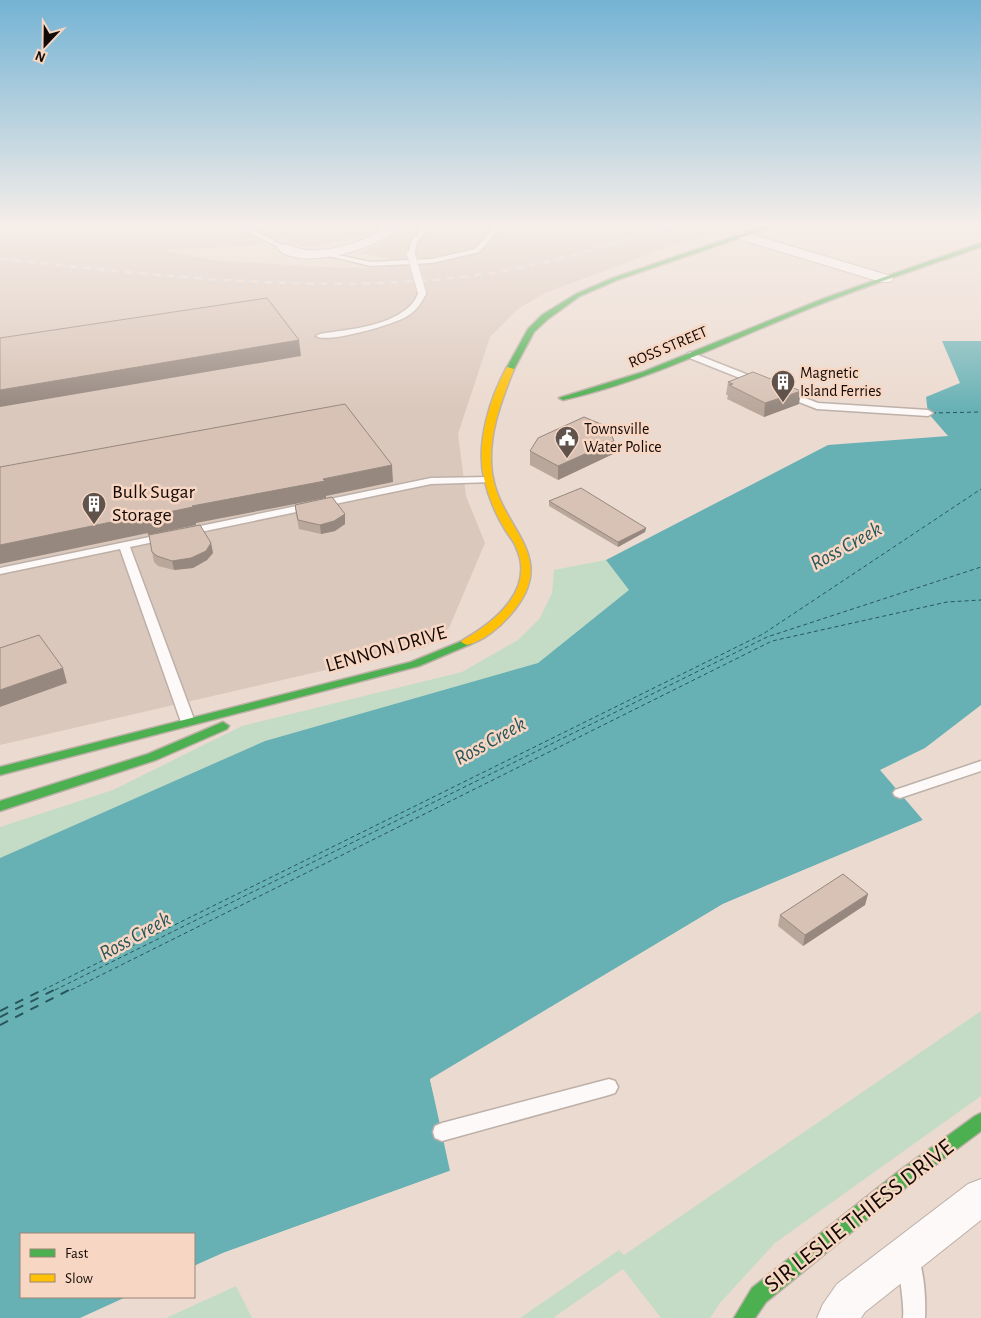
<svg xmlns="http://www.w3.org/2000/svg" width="981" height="1318" font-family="'Alegreya Sans',sans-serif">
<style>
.industrial{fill:#dbc8bc}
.green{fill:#c4dcc6}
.water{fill:#67b1b5}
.pier{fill:#ebdacf}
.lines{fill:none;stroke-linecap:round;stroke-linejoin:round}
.ferry-far1{stroke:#28565b;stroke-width:1;stroke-dasharray:4 3;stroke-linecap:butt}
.ferry{stroke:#28565b;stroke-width:2;stroke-dasharray:9 8;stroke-linecap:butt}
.lane-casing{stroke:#bdb0a8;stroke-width:3}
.street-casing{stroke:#bdb0a8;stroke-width:2}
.fast-casing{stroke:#bdb0a8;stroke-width:3}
.slow-casing{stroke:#bdb0a8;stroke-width:3}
.lane{fill:#fcf9f8;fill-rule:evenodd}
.street{fill:#fcf9f8;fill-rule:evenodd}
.fast{fill:#4caf50;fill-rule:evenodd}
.slow{fill:#ffc107;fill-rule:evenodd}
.rail-casing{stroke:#d0cbc8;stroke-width:4}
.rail{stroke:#f7d7c3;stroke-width:2.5;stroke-dasharray:7;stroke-linecap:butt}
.lane-bridge-casing{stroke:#bdb0a8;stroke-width:9;stroke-linecap:butt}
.lane-bridge{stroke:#fcf9f8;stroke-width:8}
.wall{fill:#b9a79c}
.shaded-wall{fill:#96887f}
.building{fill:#d7c2b5;stroke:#96887f}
.labels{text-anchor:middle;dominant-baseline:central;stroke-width:5;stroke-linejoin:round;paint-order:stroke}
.far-street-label{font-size:16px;fill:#140a05;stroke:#f7d7c3}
.far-poi-label{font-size:16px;fill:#140a05;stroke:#f7d7c3;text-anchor:start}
.poi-label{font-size:20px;fill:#140a05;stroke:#f7d7c3;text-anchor:start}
.street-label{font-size:20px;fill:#140a05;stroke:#f7d7c3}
.water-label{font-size:21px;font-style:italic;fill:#28565b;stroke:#f7d7c3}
.near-street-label{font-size:24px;fill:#140a05;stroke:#f7d7c3}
</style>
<rect width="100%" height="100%" fill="#ebdacf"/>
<path class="industrial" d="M0,225H380L378,230L373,233L322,245L303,247L284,238L248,246L162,250L212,260L317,267L387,268L395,260L360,253L388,238L405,225H736L657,251L545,293L518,309L490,337L458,434L466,496L485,543L449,628L426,647L0,745Z"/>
<path class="green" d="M606,560L630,590L538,663L265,741L0,858V827L113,790L242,726L462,672L518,640L540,618L552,593L554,570Z
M981,1011V1096L775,1243L720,1303L710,1318H661L623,1269L553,1318H520L619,1250L624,1255Z
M236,1286L252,1318H166Z"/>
<path class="water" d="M942,341H981V705L925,748L880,770L923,820L723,904L430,1079L450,1171L223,1253L194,1266V1234H21V1297H126L80,1318H0V858L265,741L538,663L629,590L606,560L828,445L948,436L928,413L926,397L960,383Z"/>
<path class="pier" d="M922,815L926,819L924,822L724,906L433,1081L438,1100H435L430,1080L723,904L923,820L920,816Z
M452,1170L451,1173L224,1255L194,1269V1266L223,1253Z"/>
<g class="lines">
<path class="ferry-far1" d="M932,413L981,412
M43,990L763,634L981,489
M55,990L767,637L981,567
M71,990L772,641L947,602L981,600"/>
<path class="ferry" d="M0,1011L46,988
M0,1017L58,988
M0,1025L73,988"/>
<defs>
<path id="lane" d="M234,225H243L288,248L282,249Z
M425,225H432L417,242L414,256H408L411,242Z
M498,225H506L495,233L479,252L432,263L371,266L320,254L324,252L371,262L432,259L475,249L491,231Z
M419,291L426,293C422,302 418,309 409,315C397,324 327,344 316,336L320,334C350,329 389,327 411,305C415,301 417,296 419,291Z
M690,352L761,380L762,382L755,384L687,357L686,355Z
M784,390L818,403L928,410L933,413L928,416L817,409L781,395L780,393Z
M489,477L493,478V482L431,484L186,535L181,532L186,529L431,478Z
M164,534L169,537L168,539L130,547L195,722L188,726L181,722L120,549L0,574V568Z
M981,761V771L900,798L895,796L893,793L895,790Z
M609,1079L615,1081L618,1087L615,1093L609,1095L442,1141L435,1138L433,1132L435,1126L442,1123Z
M909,1248L916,1251C924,1270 926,1297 925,1318H903C905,1298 895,1267 902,1251Z"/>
<path id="street" d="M387,225H400C384,248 298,273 277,248L284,244C292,246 299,249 307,250C332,252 368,242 387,225Z
M744,232L891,276L893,279L891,282H881L739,239L737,236L739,233Z
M981,1179V1220L865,1312L861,1318H817L823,1304L837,1284L968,1184Z"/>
<path id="fast" d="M768,225H778L617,280L580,296L548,319L534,332L513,371L506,369L528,329L542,315L576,294L613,278Z
M981,243V247C918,269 853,290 791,316C715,347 643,382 563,400L559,398L643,372L825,298Z
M467,639L473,642L471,644L419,666L0,775V767L411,662Z
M223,722L229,726L227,729L156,760L0,811V801L148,754Z
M981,1113V1131L910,1184L766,1302L755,1318H734L752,1288L898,1172L975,1116Z"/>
<path id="slow" d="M507,367L514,369C501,401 487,437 492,473C500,530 562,556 510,615C500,627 483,641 467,645L461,642L463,640C495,622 536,589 516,547C514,541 509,536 506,531C496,515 488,496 484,478C476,443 490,398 507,367Z"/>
</defs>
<use href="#lane" class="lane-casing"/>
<use href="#street" class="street-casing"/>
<use href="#fast" class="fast-casing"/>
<use href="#slow" class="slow-casing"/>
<use href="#lane" class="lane"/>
<use href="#street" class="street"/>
<use href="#fast" class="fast"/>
<use href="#slow" class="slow"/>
<defs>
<path id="rail" d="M0,259C158,275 320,296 478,275C545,266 609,245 672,225"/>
</defs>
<use href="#rail" class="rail-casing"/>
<use href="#rail" class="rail"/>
<defs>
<path id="lane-bridge" d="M411,254L422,293"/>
</defs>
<use href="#lane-bridge" class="lane-bridge-casing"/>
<use href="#lane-bridge" class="lane-bridge"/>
</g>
<path class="wall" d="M728,382L799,404L764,417L727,399L728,395H726Z
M530,451L613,454L558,480L530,465Z
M549,501L646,528L645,532L618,547L549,506Z
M295,505L345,524L335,531L321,534L299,529L296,514Z
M149,535L211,543L213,553L207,560L193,568L174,570L158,566L154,562Z
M868,894L865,905L803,946L778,926L780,915Z"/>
<path class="shaded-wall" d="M299,340L301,356L0,407V390Z
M801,391L799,404L764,417L765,403Z
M614,441L613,454L558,480V466Z
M392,465L393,482L326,496V498L196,523V525L148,535L145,517L192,506Z
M345,514V524L335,531L321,534L320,525Z
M145,515L148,533L0,564V545Z
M646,528L645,532L618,547V542Z
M211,543L213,553L207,560L193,568L174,570L172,561Z
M63,668L67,683L0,707V690Z
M868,894L865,905L803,946L805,935Z"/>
<path class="building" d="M267,298L299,340L0,390V338Z
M753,372L801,391L765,403L729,385L733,384L728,382Z
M345,404L392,465L323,479L325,481L192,506L193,507L145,517V515L0,545V467Z
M584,417L608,427L614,441L558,466L530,451L538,438Z
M581,488L646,528L618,542L549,501Z
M332,497L345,514L334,521L320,525L298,520L295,505Z
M200,525L211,543L206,551L191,558L172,561L157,556L152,552L149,535Z
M39,635L63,668L0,690V648Z
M843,874L868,894L805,935L780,915Z"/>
<linearGradient id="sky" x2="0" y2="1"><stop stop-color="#74b3d4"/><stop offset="0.55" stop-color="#f6eee9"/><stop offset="1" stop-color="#f6eee9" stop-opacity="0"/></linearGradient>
<rect width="981" height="410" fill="url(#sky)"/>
<defs>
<symbol id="building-pin" viewBox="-11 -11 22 30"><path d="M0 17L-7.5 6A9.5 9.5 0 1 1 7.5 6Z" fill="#5f534c" stroke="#f7d7c3"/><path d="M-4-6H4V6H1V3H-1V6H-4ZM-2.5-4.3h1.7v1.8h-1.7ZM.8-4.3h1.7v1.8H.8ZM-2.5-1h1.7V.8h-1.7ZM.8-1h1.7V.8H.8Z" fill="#fff"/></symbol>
<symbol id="civic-pin" viewBox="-11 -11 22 30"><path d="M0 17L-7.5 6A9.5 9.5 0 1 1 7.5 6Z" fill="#5f534c" stroke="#f7d7c3"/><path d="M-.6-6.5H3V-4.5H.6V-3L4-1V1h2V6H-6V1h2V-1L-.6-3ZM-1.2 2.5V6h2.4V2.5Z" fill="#fff"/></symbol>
</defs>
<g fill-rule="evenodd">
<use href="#building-pin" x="769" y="368" width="28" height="38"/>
<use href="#civic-pin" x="553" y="424" width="28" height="38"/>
<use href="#building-pin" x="80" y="490" width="28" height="38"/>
</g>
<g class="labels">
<g class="far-street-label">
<text transform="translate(668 347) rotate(-23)">ROSS STREET</text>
</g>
<g class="far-poi-label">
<text x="800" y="373">Magnetic<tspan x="800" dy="18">Island Ferries</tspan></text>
<text x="584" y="429">Townsville<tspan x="584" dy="18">Water Police</tspan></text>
</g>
<g class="poi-label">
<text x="112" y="492">Bulk Sugar<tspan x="112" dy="23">Storage</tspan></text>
</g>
<g class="street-label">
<text transform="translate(386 649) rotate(-16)">LENNON DRIVE</text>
</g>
<g class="water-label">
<text transform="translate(846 546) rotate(-29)">Ross Creek</text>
<text transform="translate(490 741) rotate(-29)">Ross Creek</text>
<text transform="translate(135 936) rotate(-29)">Ross Creek</text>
</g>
<g class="near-street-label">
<text transform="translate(859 1216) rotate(-38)">SIR LESLIE THIESS DRIVE</text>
</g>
</g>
<rect x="20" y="1233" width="175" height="65" fill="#f7d7c3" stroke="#9c8577"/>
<rect x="30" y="1249" width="25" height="8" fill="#4caf50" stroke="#9c8577"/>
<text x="65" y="1258" font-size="15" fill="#140a05">Fast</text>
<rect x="30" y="1274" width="25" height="8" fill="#ffc107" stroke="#9c8577"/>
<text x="65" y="1283" font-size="15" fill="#140a05">Slow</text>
<g transform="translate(45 45) rotate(202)" stroke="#f7d7c3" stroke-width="4" paint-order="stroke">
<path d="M0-4L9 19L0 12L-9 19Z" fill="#140a05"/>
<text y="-8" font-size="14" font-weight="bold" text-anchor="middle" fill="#140a05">N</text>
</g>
</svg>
